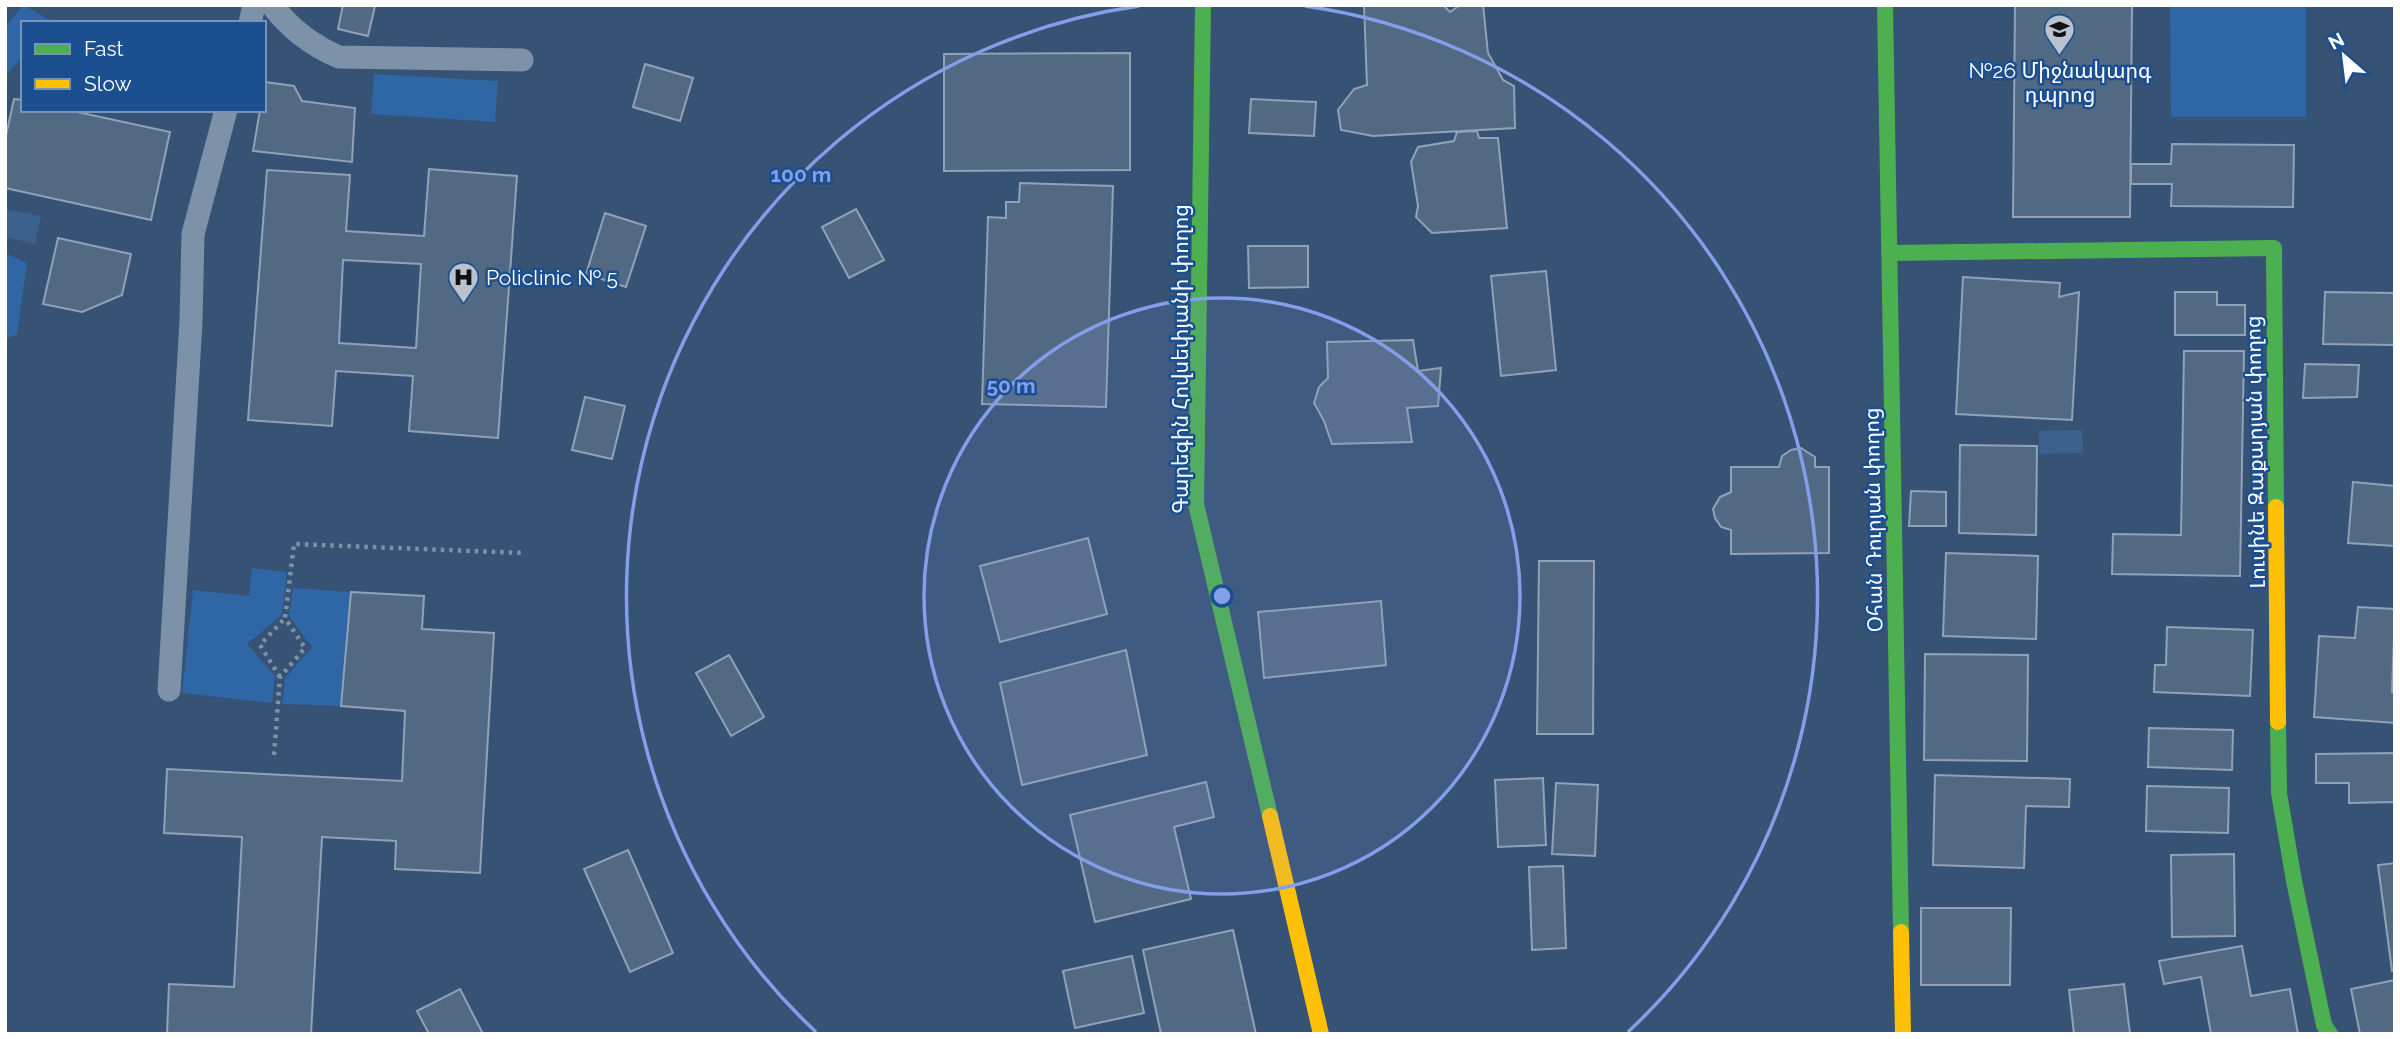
<svg xmlns="http://www.w3.org/2000/svg" width="2400" height="1039" font-family="Raleway,'Noto Sans Armenian',sans-serif">
<style>
.green{fill:#2f66a5}
.water{fill:#3b618d}
.building{fill:#526984;stroke:#92a2b6;stroke-width:2;fill-rule:evenodd}
.lines{fill:none;stroke-linecap:round;stroke-linejoin:round}
.path{stroke:#7d92a8;stroke-width:4.5;stroke-dasharray:3.5 5;stroke-linecap:butt}
.lane{stroke:#7d92a8;stroke-width:23}
.fast{stroke:#4caf50;stroke-width:16}
.slow{stroke:#ffc107;stroke-width:16}
.ring{fill:none;stroke:#839eea;stroke-width:3.5}
.labels{text-anchor:middle;dominant-baseline:central;stroke-width:5;stroke-linejoin:round;paint-order:stroke}
.poi-label{font-size:21px;fill:#fff;stroke:#1b4f8f}
.street-label{font-size:21px;fill:#fff;stroke:#1b4f8f}
.centre{fill:#839eea;stroke:#1b4f8f;stroke-width:3.5}
.ring-label{font-size:21px;text-anchor:middle;font-weight:bold;fill:#839eea;stroke:#1b4f8f;stroke-width:5;stroke-linejoin:round;paint-order:stroke}
</style>
<rect width="100%" height="100%" fill="#365274"/>
<path class="green" d="M23,5L51,21L49,23H23V56L5,77V27Z
M2170,5H2306V117H2171Z
M374,74L498,81L495,122L371,114Z
M5,253L27,263L17,334L5,340Z
M252,568L287,572L282,615L247,644L275,676L272,703L182,693L193,590L249,596Z
M293,588L351,592L341,706L282,704L285,678L312,647L289,616Z"/>
<path class="water" d="M5,209L41,216L35,244L5,237Z
M2082,430L2083,453L2039,454V431Z"/>
<path class="building" d="M343,5L375,6L368,36L338,29Z
M1364,5H1443L1450,12L1460,5H1483L1488,53L1503,80L1514,86L1515,128L1373,136L1341,130L1338,110L1354,89L1367,85Z
M2015,5H2132L2130,217H2013Z
M1130,53V170L944,171V54Z
M645,64L693,78L680,121L633,107Z
M265,82L294,86L302,101L355,108L352,162L253,151L260,110H264Z
M14,99L23,100V110H68L170,132L151,220L5,188V140Z
M1251,99L1316,102L1314,136L1249,133Z
M1477,131L1479,138H1498L1507,228L1432,233L1416,217L1418,206L1411,162L1418,147L1454,141L1457,132Z
M2172,144L2294,145L2293,207L2171,206L2172,184H2131V164H2171Z
M429,169L517,176L498,438L409,431L413,376L336,371L332,426L248,420L267,170L350,175L346,231L424,236ZM343,260L421,264L416,348L339,343Z
M1020,183L1113,186L1106,407L982,404L988,217L1006,218V202H1019Z
M856,209L884,260L849,278L822,227Z
M605,213L646,226L626,287L586,274Z
M58,238L131,254L122,295L82,312L43,304Z
M1248,246H1308V287L1249,288Z
M1546,271L1556,370L1501,376L1491,276Z
M1963,277L2060,283L2059,297L2079,292L2072,420L1956,414Z
M2175,292H2217V305H2245V335H2175Z
M2325,292L2395,293V345L2323,344Z
M1413,340L1418,371L1441,368L1438,406L1407,408L1412,442L1332,444L1324,421L1314,403L1319,387L1328,378L1327,342Z
M2184,351H2244L2240,576L2112,574L2113,534L2181,535Z
M2305,364L2359,365L2357,397L2303,398Z
M585,397L625,406L612,459L572,450Z
M1960,445L2037,446L2036,535L1959,533Z
M1801,448L1815,457V467H1829V553L1731,554V530L1721,527L1715,518L1713,509L1720,497L1731,492V467H1779L1782,456L1791,450Z
M2353,482L2395,486V546L2348,543Z
M1911,491L1946,492V526H1909Z
M1088,538L1107,614L1000,642L980,566Z
M1946,553L2038,556L2036,639L1943,636Z
M1539,561H1594L1593,734H1537Z
M351,592L424,596L422,629L494,633L480,873L395,869L396,841L322,837L311,1034H167L169,984L234,987L242,837L164,833L167,769L402,781L405,711L341,706Z
M1381,601L1386,665L1264,678L1258,612Z
M2358,607L2395,609L2392,692H2395V723L2314,717L2319,636L2355,638Z
M2167,627L2253,630L2250,696L2154,692L2155,665H2166Z
M1126,650L1147,755L1022,785L1000,683Z
M1925,654L2028,655L2027,761L1924,760Z
M729,655L764,717L731,736L696,673Z
M2149,728L2233,730L2232,770L2148,767Z
M2395,753V802L2349,803V783H2316V754Z
M1935,775L2070,779L2069,807L2026,806L2024,868L1933,865Z
M1543,778L1546,845L1498,847L1495,780Z
M1206,782L1214,817L1174,827L1191,899L1095,922L1070,815Z
M1556,783L1598,785L1595,856L1552,854Z
M2147,786L2229,788L2228,833L2146,831Z
M628,850L673,953L630,972L584,869Z
M2234,854L2235,936L2172,937L2171,855Z
M2395,863V971H2392L2378,865Z
M1563,866L1566,948L1532,950L1529,867Z
M1921,908H2011L2010,985H1921Z
M1233,930L1256,1034H1161L1143,950Z
M2242,946L2251,996L2290,989L2298,1034H2211L2201,977L2164,984L2159,961Z
M1132,956L1144,1013L1075,1028L1063,971Z
M2395,980V1034H2360L2351,989Z
M2124,984L2130,1034H2074L2069,990Z
M460,989L483,1034H429L417,1011Z"/>
<g class="lines">
<path class="path" d="M280,677L260,645L285,618
M274,755L280,677L305,648L285,618L294,544L524,553"/>
<path class="lane" d="M272,5C290,29 311,45 339,57L522,60
M250,23L254,5
M169,690L191,322L193,234L226,110"/>
<path class="fast" d="M1203,5L1196,504L1270,816
M1885,5L1901,932
M1889,253L2274,248L2276,507
M2278,722L2279,793L2294,881L2324,1025L2330,1034"/>
<path class="slow" d="M2276,507L2278,722
M1270,816L1321,1034
M1901,932L1903,1034"/>
</g>
<circle cx="1222" cy="596" r="298" fill="#839eea" fill-opacity=".12"/>
<g class="ring">
<circle cx="1222" cy="596" r="298"/>
<path d="M816 1032A596 596 0 0 1 1139 6M1305 6A596 596 0 0 1 1628 1032"/>
</g>
<defs>
<symbol id="school-pin" viewBox="-11 -11 22 30"><path d="M0 17L-7.5 6A9.5 9.5 0 1 1 7.5 6Z" fill="#b9c2ce" stroke="#1b4f8f"/><path d="M0-5L7-2L0 1L-7-2ZM-4 1L0 2.5L4 1V4Q0 6-4 4Z" fill="#111"/></symbol>
<symbol id="hospital-pin" viewBox="-11 -11 22 30"><path d="M0 17L-7.5 6A9.5 9.5 0 1 1 7.5 6Z" fill="#b9c2ce" stroke="#1b4f8f"/><path d="M-5-5h3v3.5h4V-5h3V5h-3V1.5h-4V5h-3Z" fill="#111"/></symbol>
</defs>
<g fill-rule="evenodd">
<use href="#school-pin" x="2042" y="12" width="35" height="47"/>
<use href="#hospital-pin" x="446" y="260" width="35" height="47"/>
</g>
<g class="labels">
<g class="poi-label">
<text x="2060" y="70">№26 Միջնակարգ<tspan x="2060" dy="24">դպրոց</tspan></text>
<text x="486" y="277" text-anchor="start">Policlinic № 5</text>
</g>
<g class="street-label">
<text transform="translate(1180 359) rotate(-90)">Գարեգին Հովսեփյանի փողոց</text>
<text transform="translate(2255 452) rotate(-91)">Լուսինե Զաքարյան փողոց</text>
<text transform="translate(1873 520) rotate(-91)">Օհան Դուրյան փողոց</text>
</g>
</g>
<circle cx="1222" cy="596" r="10" class="centre"/>
<g class="ring-label">
<text x="801" y="182">100 m</text>
<text x="1011" y="393">50 m</text>
</g>
<rect width="2400" height="1039" fill="none" stroke="#ffffff" stroke-width="14"/>
<rect x="21" y="21" width="245" height="91" fill="#1b4f8f" stroke="#7695bc" stroke-width="2"/>
<rect x="35" y="44" width="35" height="10" fill="#4caf50" stroke="#7695bc" stroke-width="2"/>
<text x="84" y="56" font-size="21" fill="#ffffff">Fast</text>
<rect x="35" y="79" width="35" height="10" fill="#ffc107" stroke="#7695bc" stroke-width="2"/>
<text x="84" y="91" font-size="21" fill="#ffffff">Slow</text>
<g transform="translate(2344 56) rotate(332)" stroke="#1b4f8f" stroke-width="5" paint-order="stroke">
<path d="M0-5L12 26L0 18L-12 26Z" fill="#ffffff"/>
<text y="-10" font-size="19" font-weight="bold" text-anchor="middle" fill="#ffffff">N</text>
</g>
</svg>
